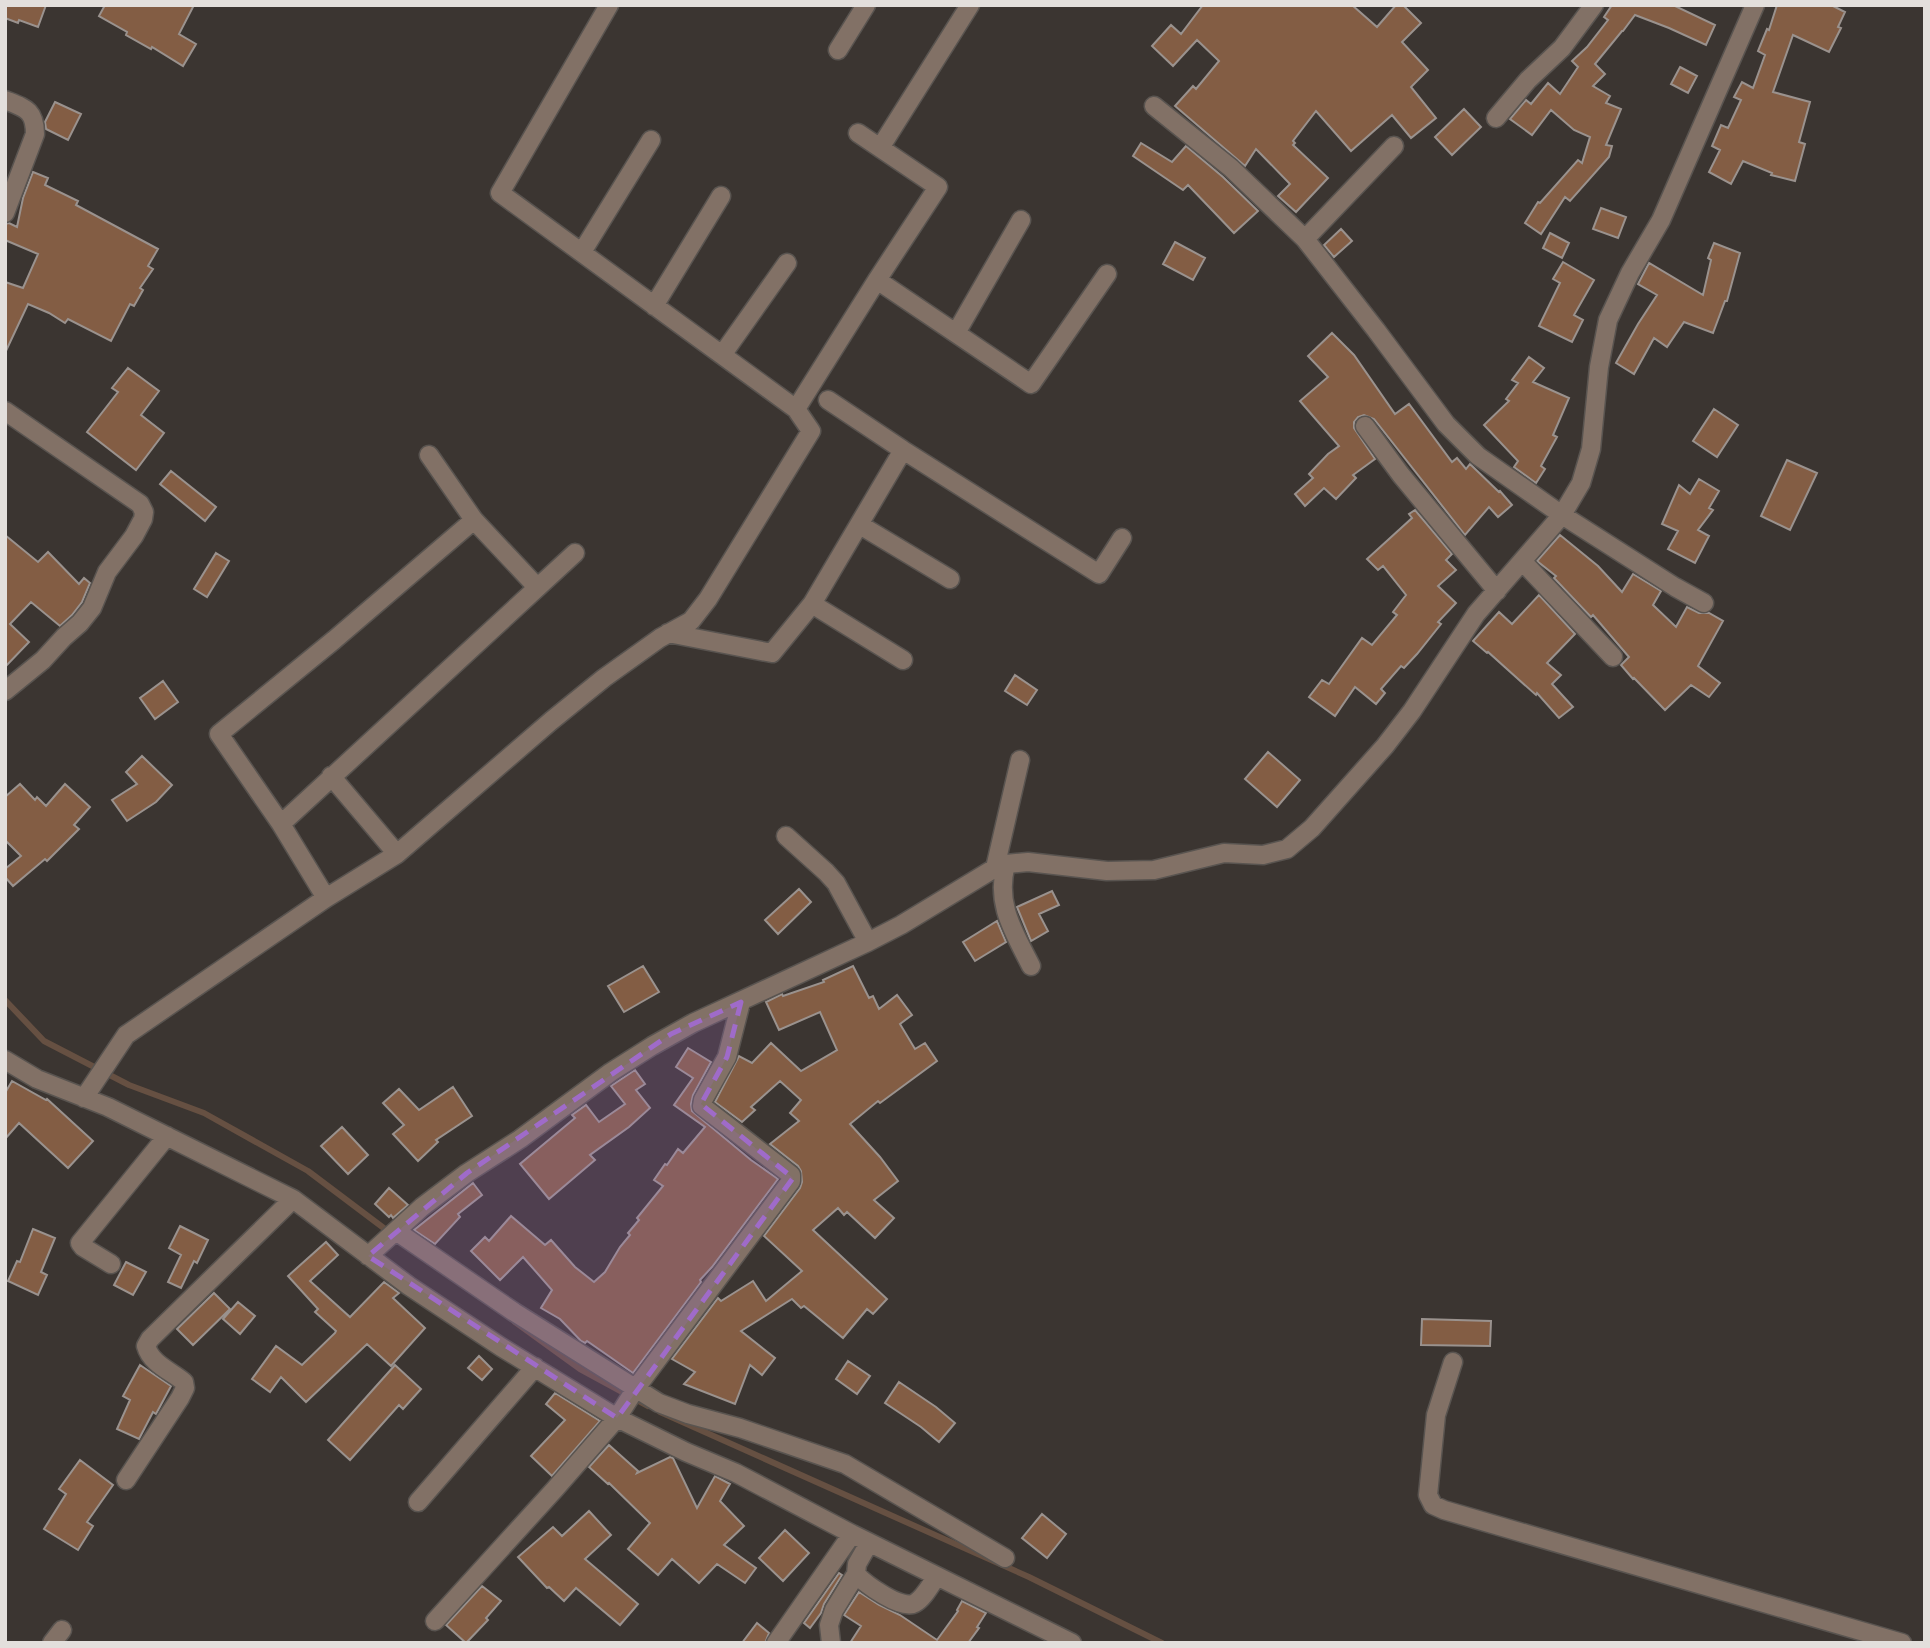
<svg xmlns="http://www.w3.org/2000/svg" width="1930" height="1648" font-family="Poppins,sans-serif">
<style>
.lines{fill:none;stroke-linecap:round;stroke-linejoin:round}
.stream{stroke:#665042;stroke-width:6}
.building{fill:#835d44;stroke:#9a928e;stroke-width:2}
.minor-casing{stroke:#595450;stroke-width:21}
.minor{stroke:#827166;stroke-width:18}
.marked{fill:#9f6bc9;fill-opacity:0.2;stroke:#9f6bc9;stroke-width:5;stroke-dasharray:14 9;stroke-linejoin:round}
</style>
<rect width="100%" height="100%" fill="#3b3531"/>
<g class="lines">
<path class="stream" d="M5,1000L44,1041L129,1085L204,1113L308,1171L389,1232
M515,1322L580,1369L648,1406
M660,1412L1029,1577L1162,1643"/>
</g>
<path class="building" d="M5,5H46L38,27L19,20L18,23L5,18Z
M105,5H194L179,34L196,44L183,66L152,47L151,49L126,35L127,32L99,16Z
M1203,5H1352L1377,27L1396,5H1403L1421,23L1402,42L1428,70L1411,87L1436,118L1411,138L1392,115L1351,151L1316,111L1293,141L1295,143L1293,145L1328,178L1296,212L1278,196L1290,184L1256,149L1245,166L1175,106L1193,86L1196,89L1219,61L1197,40L1173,66L1152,46L1171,25L1181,34Z
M1612,5H1673L1715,25L1706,45L1669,28L1635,15L1623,31H1622L1595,64L1605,74L1593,86L1610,96L1606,103L1621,109L1606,145L1612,146L1609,157L1570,201L1565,197L1541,234L1525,223L1538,202L1540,203L1578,160L1582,163L1590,137L1574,130L1551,110L1532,135L1510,119L1526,100L1531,104L1548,83L1560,94L1578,67L1572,61L1587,47L1608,20L1604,17Z
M1777,5H1831L1845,12L1838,27L1841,28L1829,52L1793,35L1773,92L1810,102L1799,142L1805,144L1795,181L1771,175L1772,173L1743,161L1731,184L1709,172L1720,150L1712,146L1721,125L1728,128L1741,100L1734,97L1742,82L1753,88L1765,55L1758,51L1767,29L1769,30Z
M1680,67L1697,76L1688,93L1671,84Z
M55,102L81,114L68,140L46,129L45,122Z
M1464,109L1481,127L1452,155L1435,137Z
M1141,143L1172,162L1186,146L1223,177L1258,211L1234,233L1188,185L1183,190L1133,156Z
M33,172L48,178L45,185L78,201L76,205L158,249L148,266L153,269L140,288L143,290L134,306L130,304L111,341L68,319L65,323L49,313L28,304L5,353V282L23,288L38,254L5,240V224L9,223L17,227L23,198Z
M1601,208L1626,217L1618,238L1593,229Z
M1341,229L1352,241L1334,257L1324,245Z
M1550,233L1569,243L1562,258L1543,248Z
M1175,242L1205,258L1193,280L1163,264Z
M1714,243L1740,253L1727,301H1725L1713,333L1684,322L1667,347L1654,338L1634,374L1616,363L1638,324L1657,295L1638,284L1649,263L1703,295L1711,260L1708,258Z
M1563,262L1594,280L1574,315L1583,320L1572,342L1539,326L1560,283L1553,279Z
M1332,333L1354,355L1395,414L1409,404L1452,462L1457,458L1466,469L1470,464L1499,492L1500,491L1512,505L1498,517L1489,507L1465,535L1374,419L1364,415L1358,417L1354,422V428L1375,459L1353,475L1356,478L1336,499L1324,488L1305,506L1295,494L1313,478L1309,474L1328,454L1339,446L1300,401L1328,377L1308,356Z
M1529,357L1544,368L1533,382L1569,398L1553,435L1557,437L1541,466L1545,469L1536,483L1514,467L1518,461L1484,425L1509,401L1506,399L1518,383L1512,380Z
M128,368L159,391L141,415L164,433L136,470L87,432L118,392L112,388Z
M1714,409L1738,425L1717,457L1693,441Z
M1787,460L1817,473L1790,530L1761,516Z
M171,471L216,507L205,521L160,484Z
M1699,479L1719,491L1709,508L1713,510L1698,530L1709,536L1695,563L1668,549L1678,531L1662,524L1679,485L1690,494Z
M1415,510L1452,554L1446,560L1456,570L1438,586L1456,603L1438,622L1441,624L1417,654L1404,668L1401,666L1381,689L1385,693L1376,704L1355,687L1335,716L1309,697L1322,680L1329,684L1362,638L1372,645L1397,615L1393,612L1406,595L1383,566L1378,570L1367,559L1412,518L1409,514Z
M5,535L38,562L48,552L79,584L84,578L90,583L82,602L72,615L60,626L31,602L10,624L29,642L5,667Z
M1560,535L1598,566L1622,592L1633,574L1661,591L1653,605L1676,627L1687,607L1699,613H1709L1723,621L1698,666L1720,683L1709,697L1691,685L1665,710L1634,678L1633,679L1621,665L1629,657L1593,615L1591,617L1554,578L1556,576L1537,561Z
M216,553L229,561L207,597L194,589Z
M1539,595L1575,634L1547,663L1561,675L1552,684L1573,707L1559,718L1537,693L1536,695L1488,652L1487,653L1473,641L1499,612L1512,624Z
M1015,675L1037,690L1027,705L1005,691Z
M163,681L178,702L155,719L140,698Z
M1268,752L1300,780L1277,807L1245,779Z
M142,756L172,785L156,802L127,821L112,800L137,784L126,772Z
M20,784L35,800L37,797L46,806L65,784L90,807L74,825L79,829L47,861L45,859L13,886L5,877V869L21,856L5,840V797Z
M799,889L811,902L778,934L765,920Z
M1052,891L1059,905L1039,914L1048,931L1031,941L1017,907Z
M997,921L1006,942L975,961L963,942Z
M643,966L659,992L624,1012L608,986Z
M853,966L869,998L873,996L879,1009L897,995L912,1015L900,1024L915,1049L925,1043L937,1061L880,1103L878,1101L850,1124L880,1157L898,1181L874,1200L894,1218L875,1238L847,1212L844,1215L838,1208L813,1230L887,1299L873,1314L867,1309L843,1338L804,1306L801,1308L792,1299L741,1331L775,1358L762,1375L750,1365L735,1404L684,1384L695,1372L672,1359L718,1298L721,1301L753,1281L766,1301L802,1271L764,1236L800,1188L802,1182L801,1171L798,1166L770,1144L799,1121L790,1113L801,1100L780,1081L751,1107L755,1110L742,1122L715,1102L739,1056L752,1063L771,1043L801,1071L837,1050L820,1012L779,1030L766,1002L782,994L783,996L824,982L823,980Z
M688,1048L711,1062L693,1095L691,1104L692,1111L751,1160L778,1179L712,1267L700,1280L701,1282L633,1373L587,1341L585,1343L581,1341L560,1319L541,1308L552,1290L523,1257L500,1280L471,1251L485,1237L489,1241L511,1216L545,1245L551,1240L575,1267L594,1282L605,1272L620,1247L630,1235L628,1233L639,1220L637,1218L663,1186L654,1180L665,1164L667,1165L678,1149L683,1153L705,1127L674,1105L693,1078L676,1067Z
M635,1070L645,1084L636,1090L650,1108L629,1127L590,1155L595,1160L549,1199L520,1164L575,1118L572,1115L586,1105L599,1122L625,1104L611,1086Z
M12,1081L46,1100L47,1099L93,1141L68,1168L19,1123L5,1139V1093Z
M453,1087L472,1116L436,1140L438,1142L418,1161L393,1134L404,1125L383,1103L399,1089L419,1110Z
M342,1127L368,1155L348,1174L321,1146Z
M473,1183L482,1195L458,1214L460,1217L435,1244L414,1230Z
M389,1188L408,1205L393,1218L391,1215L389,1217L375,1204Z
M180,1226L208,1240L197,1263L194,1261L181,1288L168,1282L181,1255L169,1248Z
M33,1229L55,1238L41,1272L47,1275L38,1295L8,1281L17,1261L20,1262Z
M326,1242L338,1255L310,1281L350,1317L384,1282L399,1293L393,1298L425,1328L391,1366L367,1344L306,1402L281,1377L270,1392L252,1379L276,1346L302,1365L335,1333L336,1331L315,1312L318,1309L288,1276Z
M126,1262L146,1272L133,1295L114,1285Z
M214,1293L230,1309L193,1345L177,1329Z
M238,1302L255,1316L240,1334L223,1319Z
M1422,1319L1491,1321L1490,1346L1421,1345Z
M479,1356L492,1369L482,1380L468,1368Z
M848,1361L870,1376L857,1394L836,1379Z
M140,1365L171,1386L156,1414L153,1412L139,1439L117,1429L130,1400L123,1396Z
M395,1365L421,1389L403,1409L399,1405L350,1460L328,1440Z
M899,1382L936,1407L955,1423L939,1442L921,1427L885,1403Z
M555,1393L600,1421L552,1476L531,1456L565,1420L546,1404Z
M609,1445L638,1471L637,1473L670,1457L673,1458L697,1508L715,1476L730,1484L720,1501L744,1526L724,1545L756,1568L745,1583L717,1564L699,1583L672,1559L658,1575L628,1549L650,1523L609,1483L608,1484L589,1467Z
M80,1460L113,1485L87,1522L93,1526L78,1550L44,1529L66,1494L59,1489Z
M589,1511L611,1535L585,1559L638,1604L620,1625L576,1588L564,1601L549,1587L547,1588L518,1557L553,1527L562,1536Z
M1042,1514L1066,1534L1047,1558L1022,1538Z
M785,1530L809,1553L783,1581L759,1558Z
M839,1573L842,1575L824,1604L821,1613L810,1628L804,1623Z
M482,1586L501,1601L486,1618L488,1620L466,1643L446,1625Z
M859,1592L879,1605L900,1615L937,1640L958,1611L957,1610L962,1601L986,1613L977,1627L979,1628L968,1643H850L861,1626L844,1615Z
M757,1623L769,1633L765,1643H742Z"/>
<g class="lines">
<defs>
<path id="minor" d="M838,50L866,5
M5,100C25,108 35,110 35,134L5,213
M1154,106L1231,168L1305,239L1376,330L1446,424L1478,456L1562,515L1675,587L1704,603
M1496,118L1528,80L1562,48L1594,5
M880,148L970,5
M1305,239L1394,146
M582,252L651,140
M877,280L1031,384L1107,274
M654,306L721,196
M956,333L1021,220
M722,355L787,263
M828,400L903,450L1099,574L1122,538
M796,409L877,280L938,187L858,133
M5,411L140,504L144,512L143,519L134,536L107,572L92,608L80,623L64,637L43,660L5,691
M1365,426L1401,475L1497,591
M429,455L474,520L537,587
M860,525L950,579
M1522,561L1613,657
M812,604L903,660
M668,633L772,653L812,604L903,450
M331,776L397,854
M281,824L575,553
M786,836L826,872L836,883L868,942
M1006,864C995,904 1014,932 1031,966
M995,868L1020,760
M326,898L281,824L219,734L334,640L474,520
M5,1060L37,1079L108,1107L293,1199L409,1286L501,1347L617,1418L686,1452L736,1473L852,1534L1072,1643
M84,1098L126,1035L326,898L397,854L551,721L604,678L660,638L691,621L708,599L811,431L796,409L500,193L609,5
M396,1231L514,1312L659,1403L688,1414L740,1428L845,1464L1005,1558
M368,1256L422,1207L467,1173L520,1139L611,1072L652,1046L693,1023L868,942L901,925L995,868L1006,864L1028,862L1107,871L1154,870L1224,853L1263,855L1287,849L1312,828L1385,746L1412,711L1476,614L1562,515L1581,483L1591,449L1599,367L1608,320L1630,273L1661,220L1755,5
M111,1264L83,1247L80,1243L167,1136
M1453,1362L1436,1415L1428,1495L1433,1505L1444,1510L1902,1643
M126,1480L180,1398L185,1388L184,1382C171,1371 151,1364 146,1346L150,1339L293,1199
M418,1502L535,1367
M869,1543L857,1564L856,1574C865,1584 902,1611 915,1603C924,1598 931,1584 937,1576
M435,1621L555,1489L617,1418L636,1388L791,1181V1175L702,1106L703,1100L727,1057L741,1002
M52,1643L62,1630
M776,1643L852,1534
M831,1643L829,1625L834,1610L856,1574"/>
</defs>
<use href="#minor" class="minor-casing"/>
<use href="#minor" class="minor"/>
</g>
<path class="marked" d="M741,1002L727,1057L701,1104L793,1178L617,1418L368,1256L467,1173L671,1034Z"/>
<rect width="1930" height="1648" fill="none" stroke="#e3dfdc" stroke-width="14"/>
</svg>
